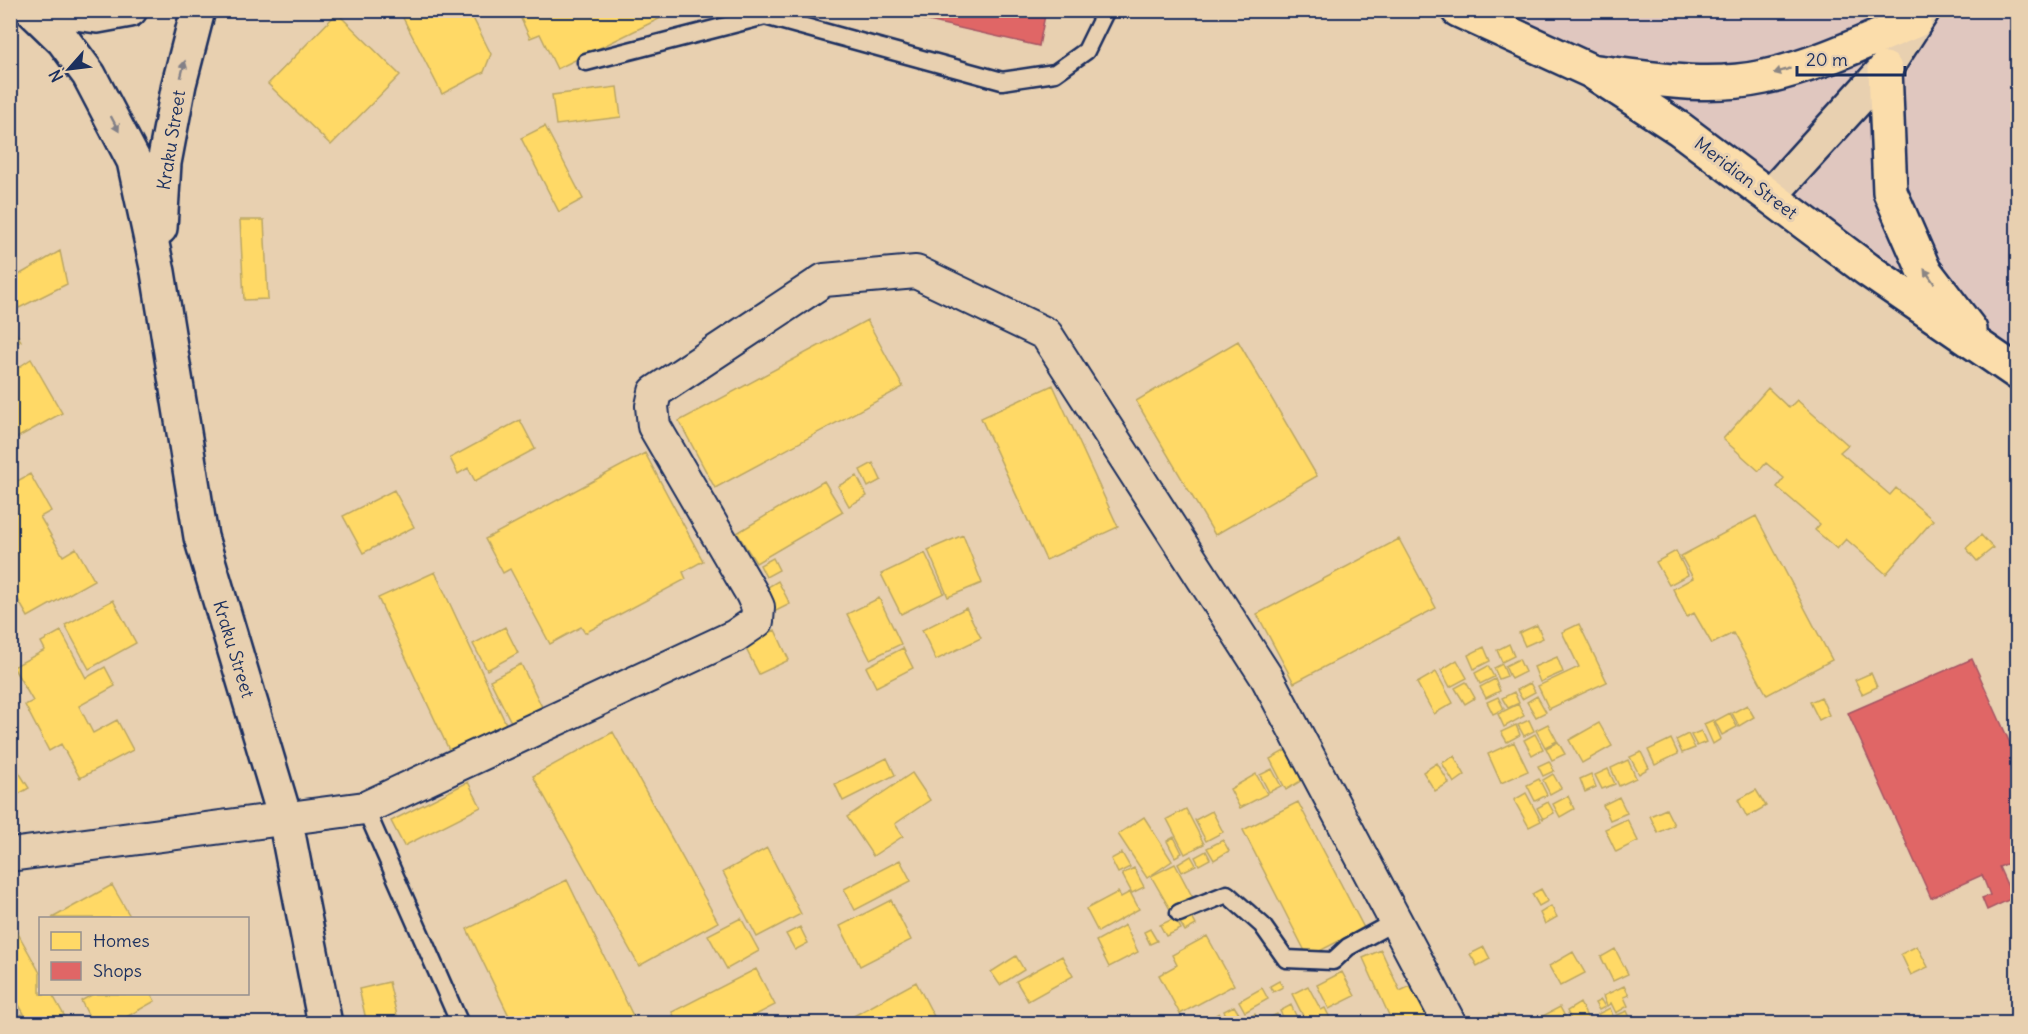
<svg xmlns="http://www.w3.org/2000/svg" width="2028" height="1034" font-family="Delius,sans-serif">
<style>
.built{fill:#e0c7bf}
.homes{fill:#ffd966;stroke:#bba664;stroke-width:1.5}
.shops{fill:#e06666;stroke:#a55664;stroke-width:1.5}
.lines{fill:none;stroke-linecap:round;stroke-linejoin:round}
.service-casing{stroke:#1b2f5e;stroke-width:21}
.minor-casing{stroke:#1b2f5e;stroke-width:36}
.tertiary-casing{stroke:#1b2f5e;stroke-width:38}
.secondary-casing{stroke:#1b2f5e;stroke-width:38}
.primary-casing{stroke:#1b2f5e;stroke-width:38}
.service{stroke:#e8d0b0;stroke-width:16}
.minor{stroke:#e8d0b0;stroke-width:32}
.tertiary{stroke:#e8d0b0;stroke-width:33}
.secondary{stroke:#e8d0b0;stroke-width:33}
.primary{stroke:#fbddab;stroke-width:33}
.oneway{fill:#828087}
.oneway2{fill:#8b8684}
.labels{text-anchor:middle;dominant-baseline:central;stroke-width:6;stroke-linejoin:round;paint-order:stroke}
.street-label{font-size:18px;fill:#1b2f5e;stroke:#e8d0b0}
</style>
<rect width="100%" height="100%" fill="#e8d0b0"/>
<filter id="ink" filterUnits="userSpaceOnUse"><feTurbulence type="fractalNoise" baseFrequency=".0167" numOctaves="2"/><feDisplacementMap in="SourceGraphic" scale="12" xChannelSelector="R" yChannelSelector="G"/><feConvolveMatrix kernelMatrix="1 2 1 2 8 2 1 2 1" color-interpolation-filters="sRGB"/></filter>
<g filter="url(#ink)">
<path class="built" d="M1423,11H2017V377L1573,79Z"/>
<path class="homes" d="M399,10H469L491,54L484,72L442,94Z
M517,10H677L557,69L540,34L530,38Z
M337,13L400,75L331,145L268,84Z
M617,87L621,117L556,125L552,95Z
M545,126L583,199L559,212L521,138Z
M240,220H264L268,299L244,300Z
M60,251L67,284L19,308L10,294V280Z
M867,320L903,387L715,488L679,421Z
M10,323L21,341L10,347Z
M1238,341L1317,476L1215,535L1136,401Z
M31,359L62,413L13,440L10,436V360L16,369Z
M1053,385L1118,527L1046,560L981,418Z
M1768,388L1789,408L1797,400L1848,445L1840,452L1890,495L1896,488L1933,520L1886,574L1846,539L1837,549L1815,530L1820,524L1777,487L1784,478L1766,463L1759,471L1723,439Z
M520,420L535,449L475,481L468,468L458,474L450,458Z
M645,453L703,561L683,572L686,579L585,633L581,627L550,644L510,569L503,573L485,539Z
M873,463L881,480L868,487L860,470Z
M30,474L51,511L40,517L63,556L76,548L94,580L28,617L10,586V582L14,580L10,574V485Z
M857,476L867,496L849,506L838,486Z
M824,481L843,512L756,563L737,533Z
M394,490L414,527L363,553L343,516Z
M1756,516L1832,660L1767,695L1733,633L1712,644L1694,613L1687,617L1673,589L1693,578L1681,556Z
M963,535L982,583L948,597L928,550Z
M1981,535L1993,548L1977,561L1966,548Z
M1399,539L1436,608L1294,683L1257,614Z
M1676,551L1688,575L1669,585L1656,562Z
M925,553L944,593L901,614L881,574Z
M773,558L779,570L766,577L760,565Z
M435,572L507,726L450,752L378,598Z
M778,581L790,604L772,613L761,591Z
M879,598L901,644L870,659L847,614Z
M113,600L136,643L89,669L65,625Z
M966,608L981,638L936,660L922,630Z
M1579,624L1607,682L1549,709L1538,686L1579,667L1562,632Z
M1537,625L1543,638L1525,646L1519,633Z
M505,627L518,653L487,670L473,644Z
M775,630L789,660L759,674L744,645Z
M61,631L86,678L105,667L115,686L79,706L93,733L117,720L133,750L80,778L61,744L49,751L25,705L33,701L13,667L45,650L41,642Z
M1509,644L1514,656L1502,662L1497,650Z
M1484,647L1490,661L1474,669L1468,655Z
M903,648L913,668L876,687L866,667Z
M1557,657L1563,672L1540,682L1534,667Z
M1519,659L1525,672L1511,679L1505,666Z
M1457,660L1467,678L1450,687L1441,670Z
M521,664L542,707L511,722L490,680Z
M1502,664L1507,676L1499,679L1494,668Z
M1488,666L1494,677L1480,684L1475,673Z
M1436,672L1453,703L1434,714L1417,683Z
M1871,673L1877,687L1862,694L1855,680Z
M1495,679L1500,691L1486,698L1480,687Z
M1466,682L1475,698L1465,704L1455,688Z
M1530,683L1535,692L1522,699L1517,690Z
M1514,692L1519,703L1508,708L1502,698Z
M1537,696L1546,712L1536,717L1527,702Z
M1498,697L1504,709L1493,714L1487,702Z
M1821,697L1829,715L1819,720L1810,702Z
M1518,704L1524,716L1504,727L1498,714Z
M1747,705L1754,717L1739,726L1732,713Z
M1730,713L1737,727L1722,735L1715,721Z
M1529,720L1534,731L1524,736L1518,725Z
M1713,720L1721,739L1713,744L1704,724Z
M1599,723L1612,746L1582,763L1569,740Z
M1548,724L1557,741L1545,747L1536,730Z
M1516,725L1520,735L1507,742L1501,732Z
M1701,731L1706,742L1697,746L1691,735Z
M613,732L718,922L639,966L533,776Z
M1535,734L1543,749L1532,755L1524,740Z
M1688,734L1695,748L1682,753L1676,740Z
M1671,739L1678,754L1655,765L1648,750Z
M1514,742L1528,771L1501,783L1488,754Z
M1558,742L1565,754L1552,760L1546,748Z
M1293,746L1304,779L1286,790L1270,759Z
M1641,752L1649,768L1639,774L1630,757Z
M1454,756L1465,775L1454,783L1442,763Z
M10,758L29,788L10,799Z
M887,758L895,775L843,801L835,784Z
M1628,760L1636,778L1619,786L1611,768Z
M1549,761L1554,771L1543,776L1538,766Z
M1437,763L1449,783L1435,791L1423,772Z
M1272,769L1281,786L1269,792L1260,775Z
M1608,769L1615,784L1602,789L1595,775Z
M912,773L930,800L895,824L903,836L873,856L847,817Z
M1256,774L1267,794L1240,808L1230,789Z
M1553,774L1561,788L1550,794L1543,780Z
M1591,774L1596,787L1585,792L1580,779Z
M1539,779L1547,795L1535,801L1527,785Z
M468,782L481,807L404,846L391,821Z
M1756,790L1766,806L1747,817L1738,800Z
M1526,793L1541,821L1529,827L1514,800Z
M1568,796L1574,809L1560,817L1553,804Z
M1619,797L1627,813L1610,820L1603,805Z
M1298,802L1364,928L1308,957L1243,830Z
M1548,802L1554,813L1543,819L1537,808Z
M1186,809L1204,844L1185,854L1167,819Z
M1666,809L1674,825L1658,833L1650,816Z
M1212,811L1223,832L1206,841L1195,820Z
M1144,817L1172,861L1147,878L1118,834Z
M1627,819L1638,841L1616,852L1605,829Z
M1174,837L1182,853L1175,857L1167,841Z
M1223,840L1229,851L1214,860L1207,848Z
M767,848L801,914L757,937L723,872Z
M1206,851L1210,859L1199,865L1195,857Z
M1122,853L1130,867L1118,873L1111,859Z
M1191,856L1196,865L1182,872L1178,864Z
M900,860L911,881L855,910L844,889Z
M1175,864L1193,898L1171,911L1151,876Z
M1134,868L1144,887L1132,893L1122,874Z
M567,880L637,1024H524L522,1020L513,1024L467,929Z
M112,885L131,918H52Z
M1541,889L1548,901L1539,906L1532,894Z
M1118,892L1121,897L1130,892L1139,909L1098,932L1086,909Z
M891,900L911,940L860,966L840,926Z
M1551,906L1557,917L1545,924L1540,913Z
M1190,914L1196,925L1185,931L1179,921Z
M741,918L759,951L727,969L708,935Z
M1175,918L1181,929L1166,936L1160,925Z
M10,919L40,973V994H52L69,1024H30L10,990Z
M1125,925L1138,952L1109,967L1096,941Z
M800,927L808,943L795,950L786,934Z
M1150,929L1157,941L1150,944L1144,932Z
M1207,936L1234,985L1180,1014L1159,975L1177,965L1172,955Z
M1917,946L1928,967L1911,975L1901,954Z
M1484,947L1490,959L1477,966L1470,954Z
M1615,949L1628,974L1613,981L1601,957Z
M1381,950L1400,991L1419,982L1438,1024H1393L1363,958Z
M1573,952L1585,973L1560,986L1549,966Z
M1016,956L1024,970L1000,985L991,972Z
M1062,956L1073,976L1028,1001L1016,981Z
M756,969L775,1005L738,1024H678L672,1012Z
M1342,972L1355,996L1329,1009L1317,985Z
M1279,981L1283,987L1273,992L1270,986Z
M389,982L399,1024H367L359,989Z
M916,982L938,1024H839Z
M1308,986L1321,1010L1325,1008L1331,1020L1324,1024H1307L1292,994Z
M1624,986L1629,995L1624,997L1628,1006L1616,1013L1611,1003L1607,1006L1603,996Z
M1262,988L1268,999L1245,1012L1239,1001Z
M93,994H151L155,1001L114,1024H93L81,1001Z
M1601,1000L1605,1007L1599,1010L1595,1003Z
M1580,1003L1588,1019L1578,1024H1573L1567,1011Z
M1291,1005L1300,1024H1287L1280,1011Z
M1234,1006L1241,1017L1230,1023L1224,1011Z
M1560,1007L1569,1024H1540L1537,1019Z
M1610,1008L1613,1016L1602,1022L1598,1014Z
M1627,1011L1633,1024H1618L1615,1016Z
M1219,1013L1225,1024H1211L1209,1019Z
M22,1014L27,1024H10V1020Z
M1255,1014L1260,1024H1238Z
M1277,1014L1282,1023L1266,1024L1265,1020Z
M1499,1014L1503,1024H1481V1022Z
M1964,1016L1967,1024H1947Z"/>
<path class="shops" d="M880,10H1046L1039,46Z
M1972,659L2018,761V859L1999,867L2013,898L1987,910L1982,898L1990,895L1982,875L1931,898L1848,713Z"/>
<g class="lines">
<defs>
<path id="service" d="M586,62L765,16L1002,81L1055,73L1086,51L1106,10
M365,808L460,1024
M1179,913L1227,894L1262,925L1286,959L1333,961L1348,947L1396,921"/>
<path id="minor" d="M10,855L365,808L735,636L757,621L758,607L752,594L654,426L652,406L655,392L824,280L916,272L1046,334L1267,678L1450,1024"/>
<path id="tertiary" d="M1770,196L1885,69L1923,10"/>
<path id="secondary" d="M32,10L63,40L89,75L134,161L158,272L201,537L285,818L325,1024
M53,10L97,16L130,10
M160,228L164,163L179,84L198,10"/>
<path id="primary" d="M1458,10L1591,71L1680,129L1868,270L2018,373
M1885,69L1890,192L1924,270L1970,330
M1598,72C1653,79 1708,89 1764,77C1816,66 1866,41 1915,21"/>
</defs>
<use href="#service" class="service-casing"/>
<use href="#minor" class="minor-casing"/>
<use href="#tertiary" class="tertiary-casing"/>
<use href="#secondary" class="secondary-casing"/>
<use href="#primary" class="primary-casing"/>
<use href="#service" class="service"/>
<use href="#minor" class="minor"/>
<use href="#tertiary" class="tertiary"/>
<use href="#secondary" class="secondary"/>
<use href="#primary" class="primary"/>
</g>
<defs><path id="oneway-solid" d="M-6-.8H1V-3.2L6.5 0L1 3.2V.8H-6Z" transform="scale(1.5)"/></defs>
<g class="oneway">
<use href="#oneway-solid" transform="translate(183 69) rotate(-76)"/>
<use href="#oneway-solid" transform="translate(115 124) rotate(62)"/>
</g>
<g class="oneway2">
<use href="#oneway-solid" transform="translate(1782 71) rotate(163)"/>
<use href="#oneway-solid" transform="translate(1929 276) rotate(-125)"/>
</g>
</g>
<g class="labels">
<g class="street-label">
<text transform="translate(171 140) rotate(-81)">Kraku Street</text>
<text transform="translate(1746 178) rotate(37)">Meridian Street</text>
<text transform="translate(234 649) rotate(73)">Kraku Street</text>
</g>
</g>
<rect width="2028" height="1034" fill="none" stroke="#e8d0b0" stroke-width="36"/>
<rect x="18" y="18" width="1992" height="998" fill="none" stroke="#1b2f5e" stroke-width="2" filter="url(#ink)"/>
<rect x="39" y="917" width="210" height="78" fill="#e8d0b0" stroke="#96908f" stroke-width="1.5"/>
<rect x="51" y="932" width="30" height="18" fill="#ffd966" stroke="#96908f" stroke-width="1.5"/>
<text x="93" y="947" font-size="18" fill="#1b2f5e">Homes</text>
<rect x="51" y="962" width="30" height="18" fill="#e06666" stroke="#96908f" stroke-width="1.5"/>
<text x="93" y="977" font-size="18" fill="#1b2f5e">Shops</text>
<g transform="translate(69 69) rotate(242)" stroke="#e8d0b0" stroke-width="4.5" paint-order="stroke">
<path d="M0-4.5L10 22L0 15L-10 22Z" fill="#1b2f5e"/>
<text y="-9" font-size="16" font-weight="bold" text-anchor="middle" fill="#1b2f5e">N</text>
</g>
<path d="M1797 66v9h108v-9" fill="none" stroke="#1b2f5e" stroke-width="3"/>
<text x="1806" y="66" font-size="18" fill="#1b2f5e" stroke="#e8d0b0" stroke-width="4.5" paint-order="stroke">20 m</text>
</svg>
